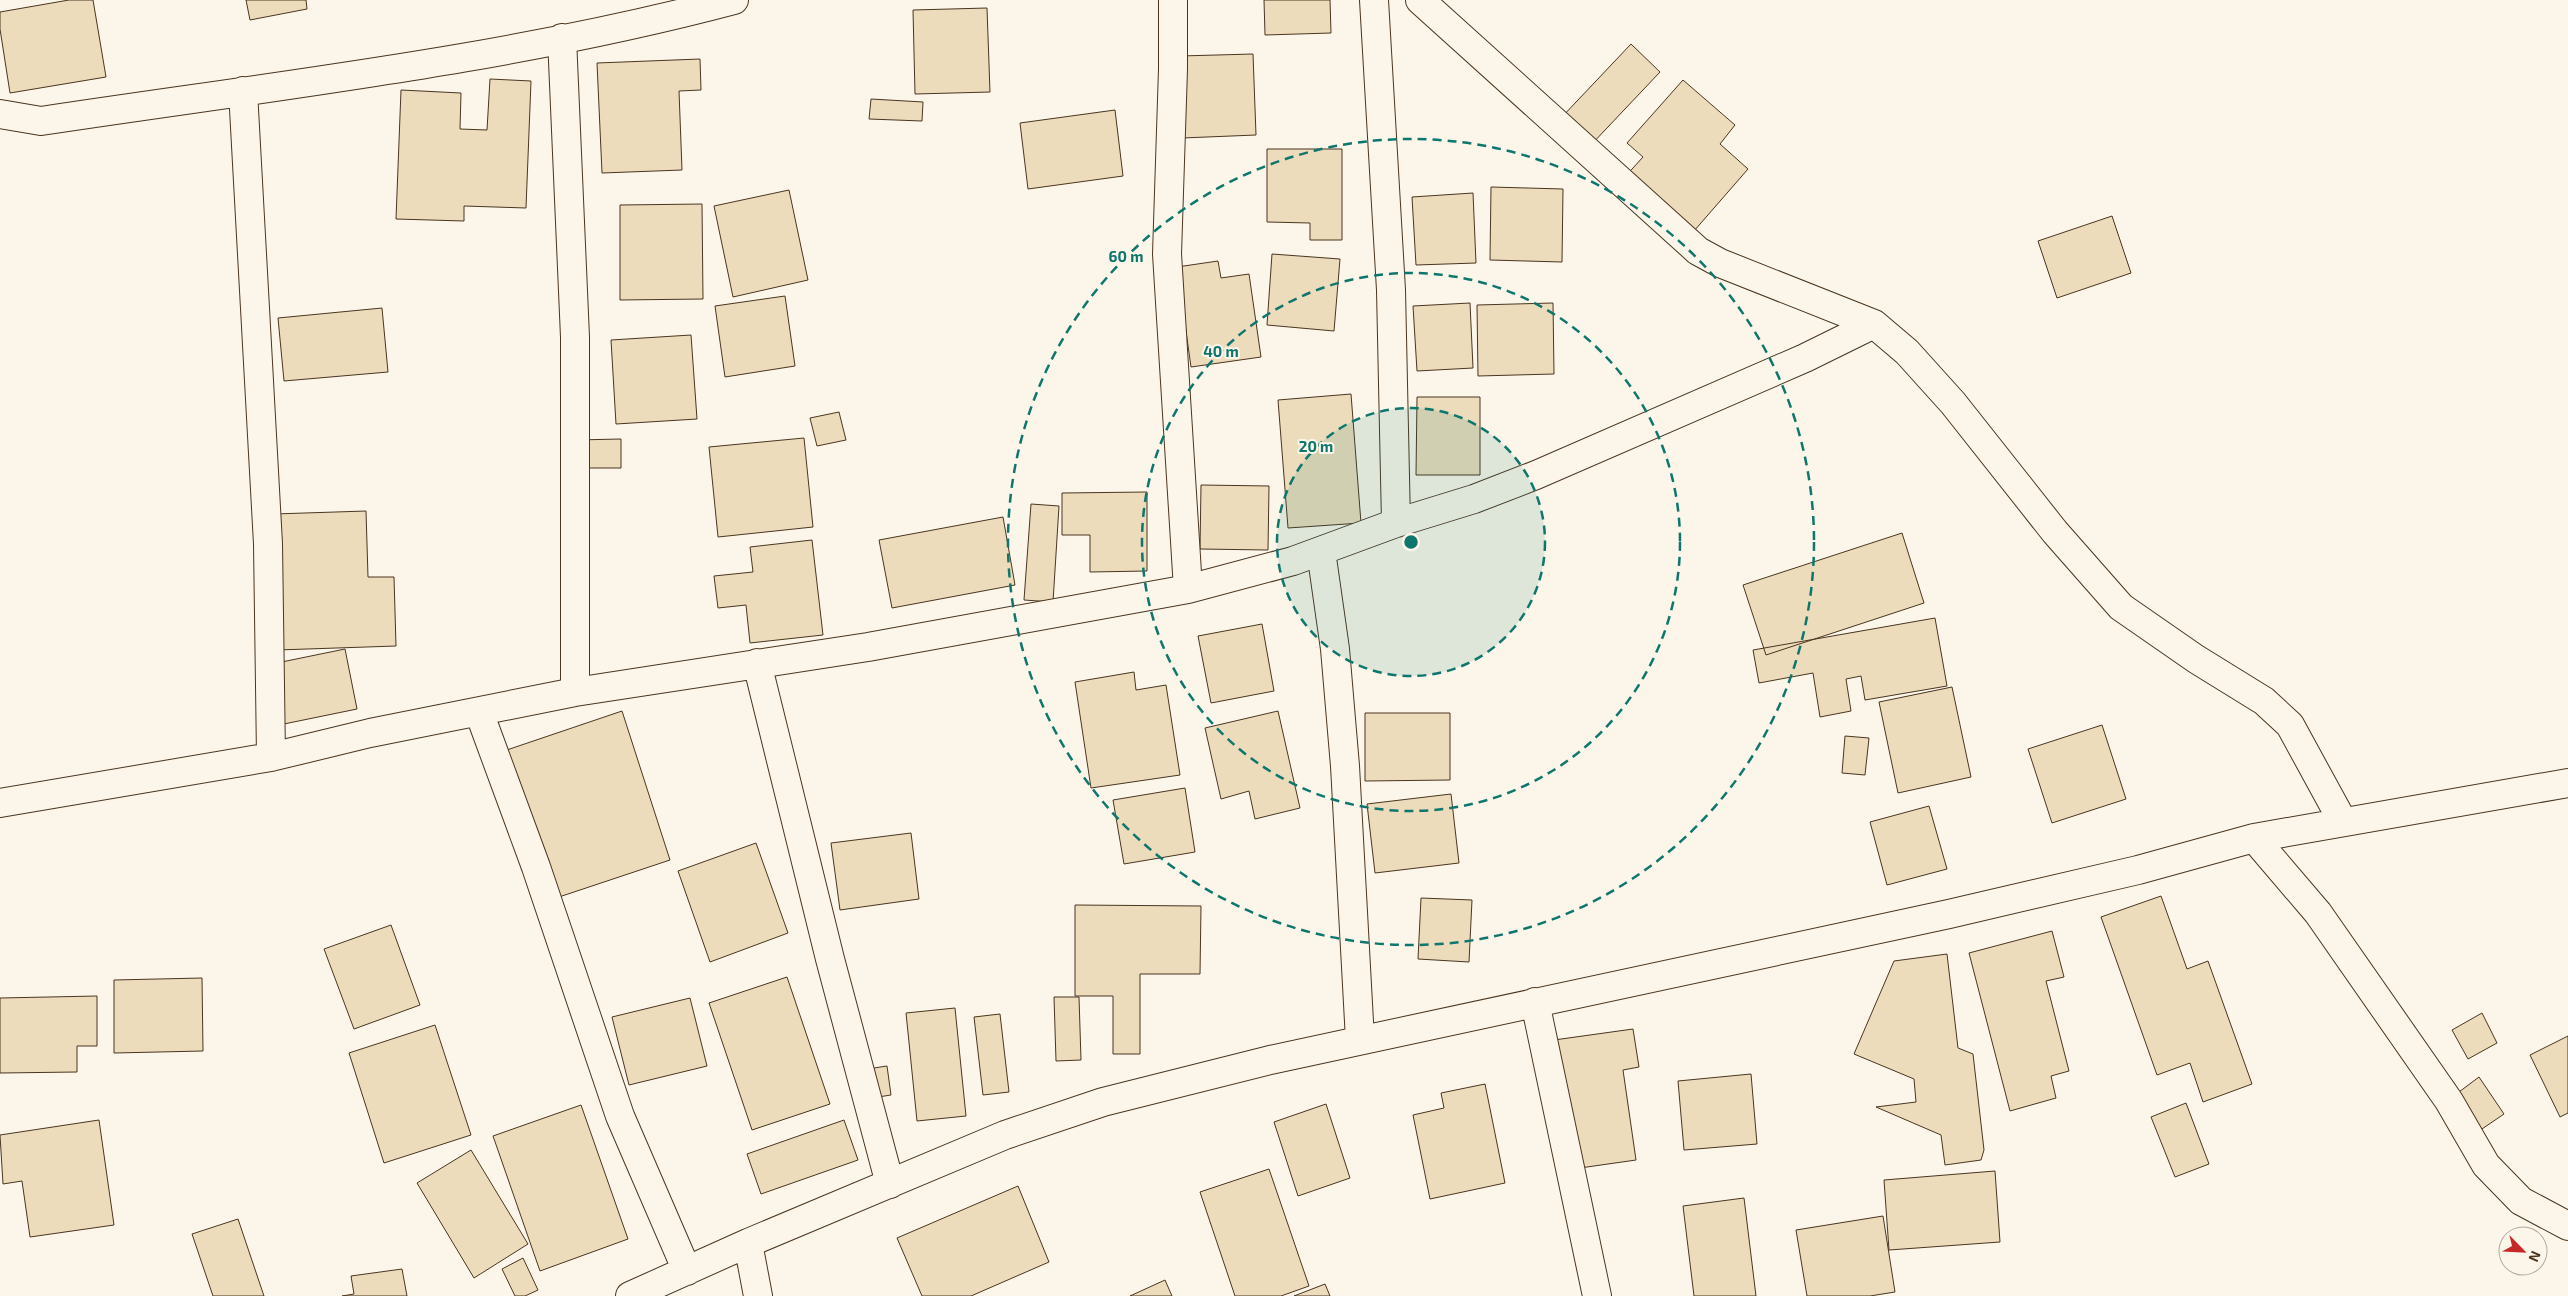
<svg xmlns="http://www.w3.org/2000/svg" width="2568" height="1296" font-family="'Exo 2',sans-serif">
<style>
.building{fill:#ecdcbc;stroke:#4a3520}
.lines{fill:none;stroke-linecap:round;stroke-linejoin:round}
.minor-casing{stroke:#4a3520;stroke-width:30}
.minor{stroke:#fbf6e9;stroke-width:28}
.ring{fill:none;stroke:#0f766e;stroke-width:2.5;stroke-dasharray:9 6}
.centre{fill:#0f766e;stroke:#fbf6e9;stroke-width:2.5}
.ring-label{font-size:15px;text-anchor:middle;font-weight:bold;fill:#0f766e;stroke:#fbf6e9;stroke-width:4;stroke-linejoin:round;paint-order:stroke}
</style>
<rect width="100%" height="100%" fill="#fbf6e9"/>
<path class="building" d="M69,0H93L106,77L10,93L0,29V12Z
M246,0H306L307,9L250,20Z
M1264,0H1330L1331,33L1265,35Z
M987,8L990,92L915,94L913,10Z
M1631,44L1660,72L1589,147L1560,119Z
M1253,54L1256,135L1182,138L1180,56Z
M700,59L701,90L679,91L682,170L602,173L597,63Z
M490,79L531,81L526,208L464,206V221L396,219L401,90L461,93L460,129L487,130Z
M1683,80L1735,125L1720,144L1748,169L1687,239L1622,180L1643,157L1627,143Z
M871,99L923,102L922,121L869,119Z
M1115,110L1123,176L1028,189L1020,123Z
M1267,149H1342V240H1310V223L1267,222Z
M1491,187L1563,189L1562,262L1490,260Z
M789,190L808,280L733,297L714,206Z
M1473,193L1476,263L1416,265L1412,197Z
M702,204L703,299L620,300V205Z
M2112,216L2131,273L2057,298L2038,241Z
M1272,254L1340,259L1334,331L1267,325Z
M1218,261L1221,278L1249,274L1261,357L1191,367L1177,267Z
M785,296L795,366L725,377L715,306Z
M1470,303L1473,368L1417,371L1413,306Z
M1553,303L1554,374L1478,376L1477,305Z
M382,308L388,372L284,381L278,318Z
M691,335L697,419L616,424L611,340Z
M1351,394L1361,523L1288,528L1278,400Z
M1417,397H1480V475H1416Z
M839,412L846,440L817,446L810,418Z
M804,438L813,527L718,537L709,447Z
M621,439V468H574L575,440Z
M1201,485L1269,486L1268,550L1200,549Z
M1147,492V571L1090,572V535H1062V493Z
M1031,504L1059,506L1053,602L1024,600Z
M366,511L368,577H394L396,646L277,650L274,514Z
M1003,517L1015,585L892,608L879,540Z
M1902,533L1924,603L1766,655L1743,585Z
M812,540L823,635L750,643L746,605L718,608L714,576L753,572L750,547Z
M1935,618L1947,686L1865,700L1861,676L1846,679L1851,711L1820,717L1813,673L1759,683L1753,650Z
M1262,624L1274,691L1211,703L1198,636Z
M345,649L357,709L279,725L267,665Z
M1134,672L1136,690L1166,685L1180,775L1091,788L1075,682Z
M1952,687L1971,777L1898,793L1879,702Z
M622,711L670,860L541,903L492,755Z
M1278,711L1300,808L1255,819L1249,791L1221,799L1205,728Z
M1365,713H1450V780L1365,781Z
M2102,725L2126,799L2052,823L2028,749Z
M1845,736L1869,738L1865,775L1842,773Z
M1185,788L1195,852L1124,864L1113,800Z
M1451,794L1459,863L1375,873L1367,804Z
M1929,806L1947,869L1887,885L1870,822Z
M911,833L919,899L840,910L831,843Z
M756,843L788,933L710,962L678,871Z
M2161,896L2187,969L2208,961L2252,1084L2203,1102L2190,1063L2157,1075L2101,917Z
M1421,898L1472,900L1469,962L1418,959Z
M1075,905L1201,906L1200,974H1140V1054H1113V996H1075Z
M391,925L420,1005L354,1029L324,949Z
M2052,931L2064,977L2046,981L2069,1071L2051,1076L2056,1098L2010,1111L1969,953Z
M1947,954L1958,1048L1973,1054L1984,1150L1981,1160L1945,1165L1941,1135L1876,1107L1916,1102L1914,1079L1854,1054L1894,961Z
M787,977L830,1104L752,1130L709,1003Z
M202,978L203,1051L114,1053V980Z
M97,996V1046H77V1072L0,1073V998Z
M1054,997H1079L1081,1060L1056,1061Z
M690,998L707,1066L629,1085L612,1017Z
M955,1008L966,1116L917,1121L906,1013Z
M2482,1013L2497,1043L2468,1059L2452,1030Z
M1000,1014L1009,1092L983,1095L974,1017Z
M435,1025L471,1135L384,1163L349,1053Z
M1633,1029L1639,1067L1623,1070L1636,1160L1573,1169L1554,1040Z
M2568,1036V1113L2560,1117L2530,1055Z
M887,1066L891,1095L865,1099L861,1070Z
M1751,1074L1757,1144L1684,1150L1678,1081Z
M2479,1077L2504,1114L2479,1131L2455,1095Z
M1485,1084L1505,1183L1430,1199L1413,1115L1444,1108L1441,1093Z
M2186,1103L2209,1164L2175,1177L2151,1117Z
M1326,1104L1350,1178L1298,1196L1274,1122Z
M581,1105L628,1239L540,1271L493,1136Z
M99,1120L114,1225L30,1237L22,1181L3,1184L0,1135Z
M844,1120L858,1160L761,1194L747,1154Z
M471,1150L528,1244L474,1278L417,1183Z
M1269,1169L1309,1286L1281,1296H1235L1200,1192Z
M1995,1171L2000,1242L1889,1250L1884,1180Z
M1018,1186L1049,1262L971,1296H922L897,1238Z
M1744,1198L1756,1296H1694L1683,1206Z
M1883,1216L1895,1292L1870,1296H1807L1796,1230Z
M238,1219L264,1296H213L192,1234Z
M523,1258L538,1290L525,1296H515L502,1269Z
M402,1269L407,1296H342L354,1294L351,1276Z
M1165,1280L1172,1296H1130Z
M1325,1284L1330,1296H1294Z"/>
<g class="lines">
<defs>
<path id="minor" d="M1173,0V69L1167,254L1188,589
M1374,0L1391,290L1396,523
M1420,0L1698,251L1720,263L1874,324L1907,352L1953,403L2055,532L2121,607L2196,659L2264,701L2290,725L2343,822
M562,38L575,337V692
M243,91L268,544L271,757
M0,114L41,121C273,86 508,60 734,0
M1321,551L1335,649L1345,766L1360,1040
M757,663L830,959L890,1184
M479,712L536,867L620,1116L687,1271
M0,803L271,757L370,733L575,692L868,647L1188,589L1293,561L1396,523L1474,499L1536,475L1805,358L1874,324
M2254,838L2318,913L2449,1101L2486,1165L2521,1201L2568,1226
M1535,1002L1597,1296
M748,1243L758,1296
M630,1296L748,1243L1005,1135L1103,1102L1270,1060L1949,914L2138,870L2254,838L2568,783"/>
</defs>
<use href="#minor" class="minor-casing"/>
<use href="#minor" class="minor"/>
</g>
<circle cx="1411" cy="542" r="134" fill="#0f766e" fill-opacity=".12"/>
<g class="ring">
<circle cx="1411" cy="542" r="134"/>
<circle cx="1411" cy="542" r="269"/>
<circle cx="1411" cy="542" r="403"/>
</g>
<circle cx="1411" cy="542" r="8" class="centre"/>
<g class="ring-label">
<text x="1126" y="262">60 m</text>
<text x="1221" y="357">40 m</text>
<text x="1316" y="452">20 m</text>
</g>
<g transform="translate(2523 1251) rotate(114)"><circle r="24" fill="#fbf6e9" stroke="#b4a999"/>
<path d="M0-4L9 19L0 12L-9 19Z" fill="#c62828"/>
<text y="-8" font-size="14" font-weight="bold" text-anchor="middle" fill="#4a3520">N</text>
</g>
</svg>
